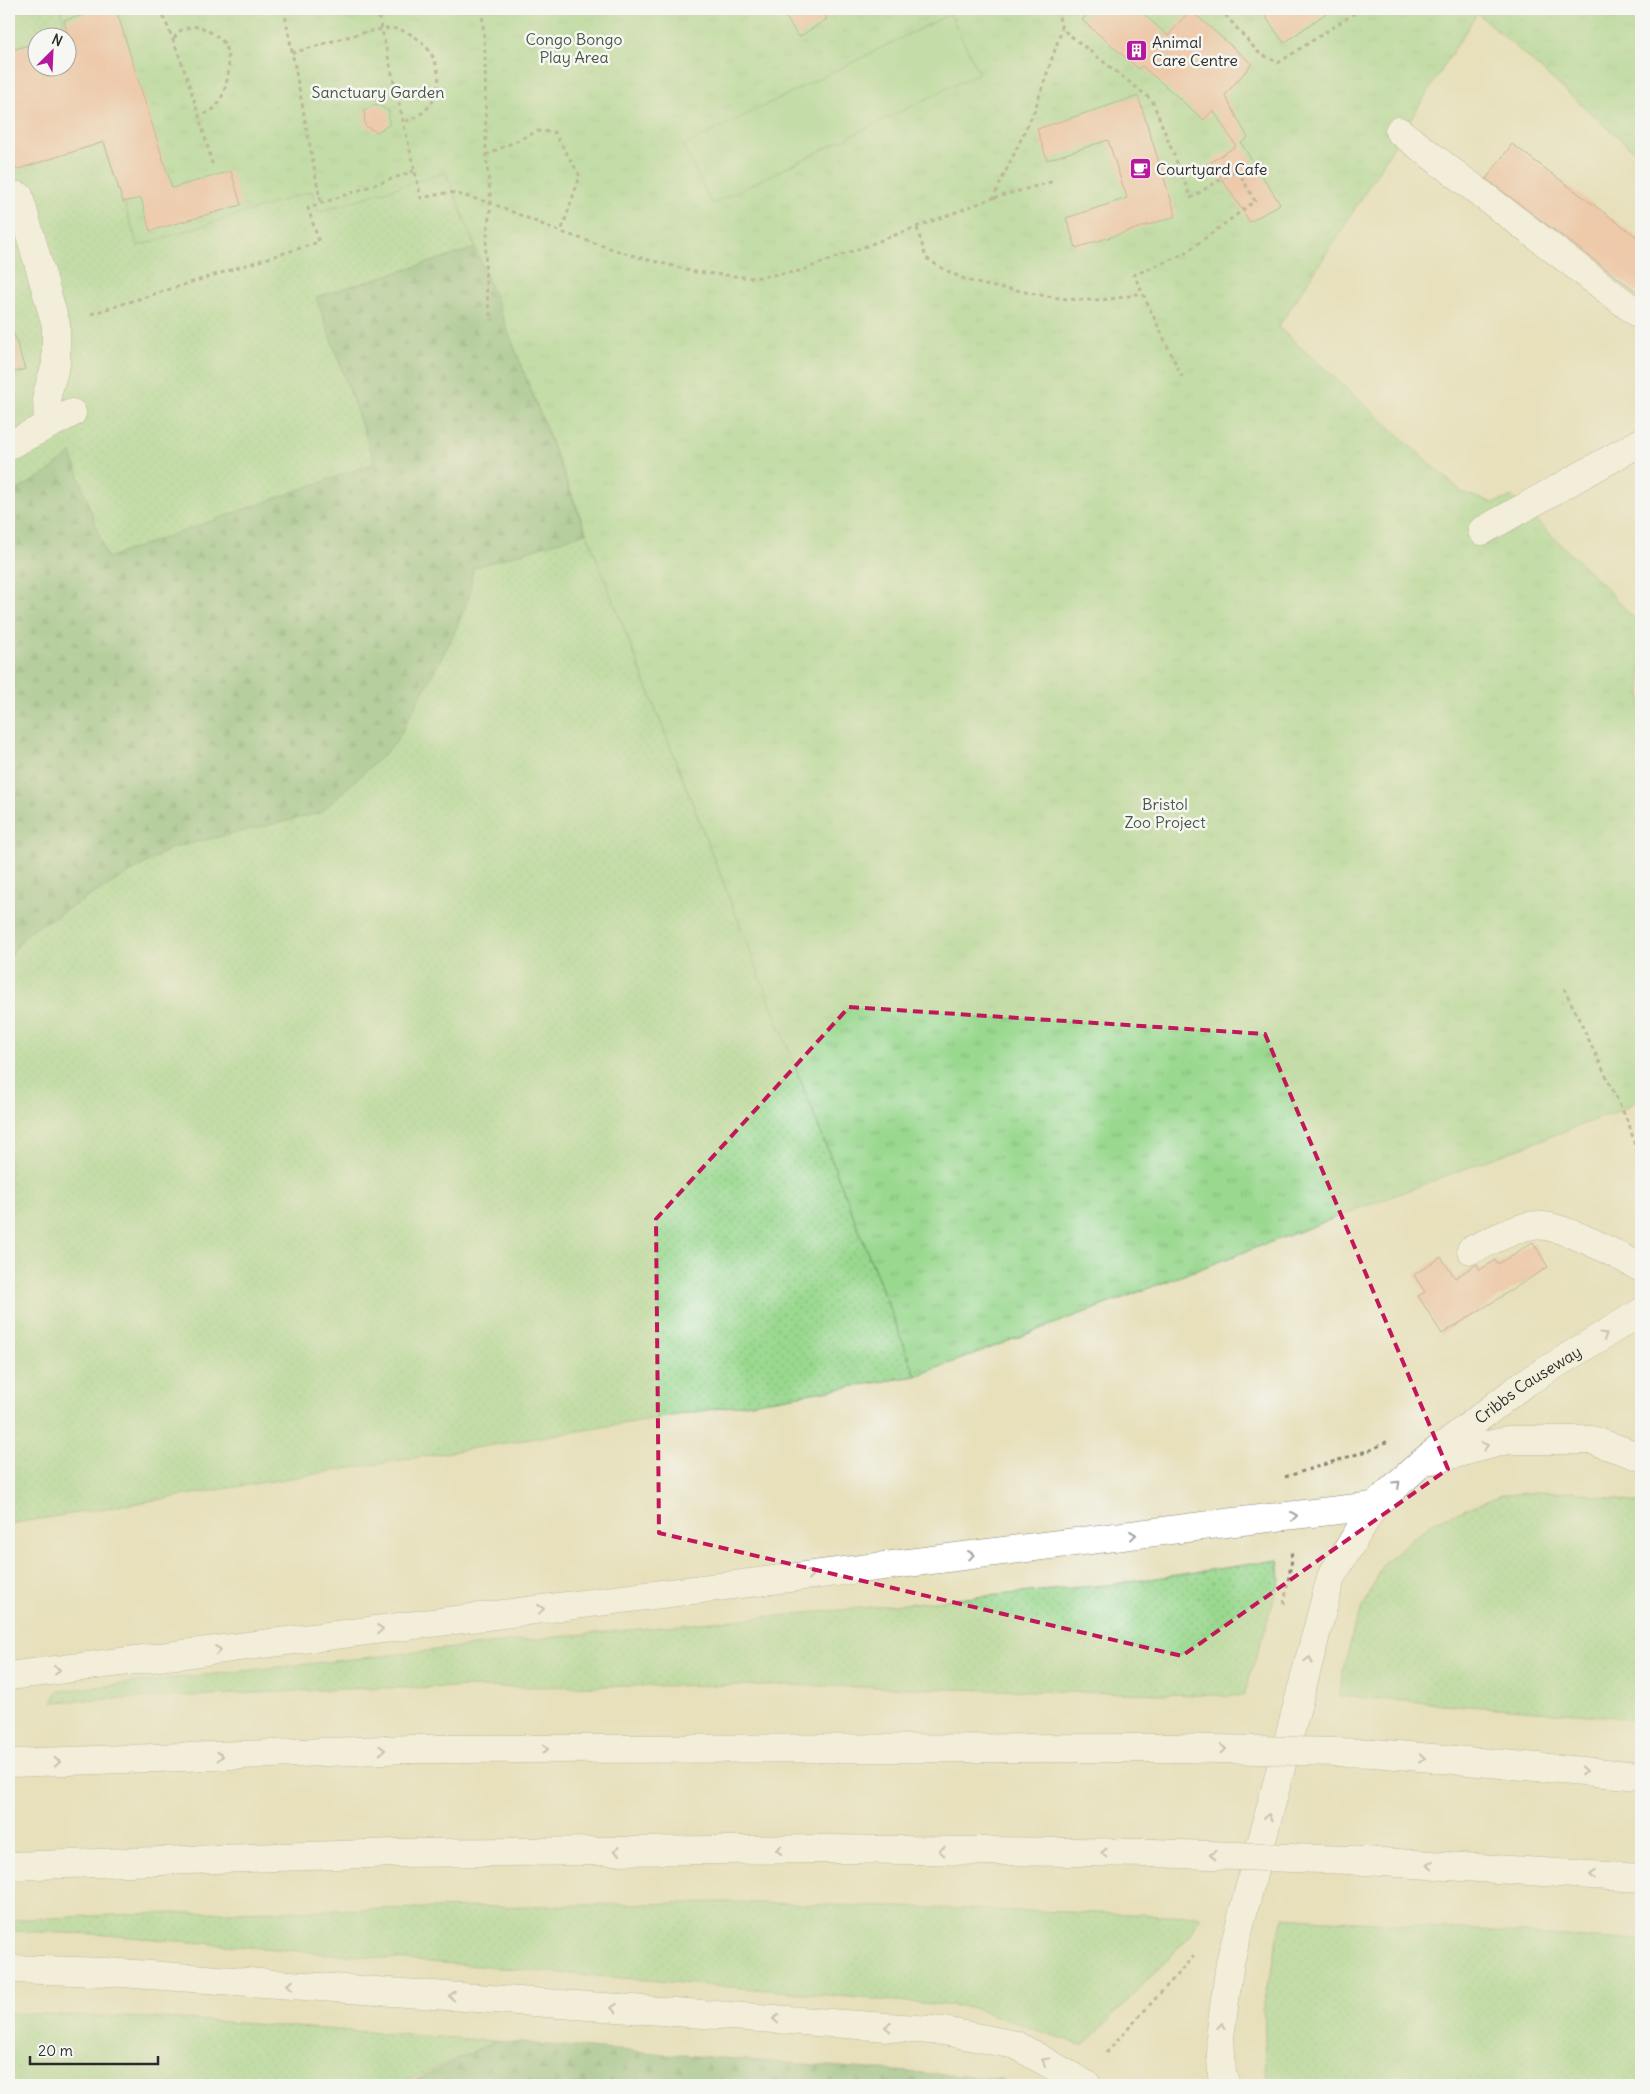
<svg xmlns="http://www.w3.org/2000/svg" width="1650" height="2094" font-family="Delius,sans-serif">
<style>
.grass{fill:url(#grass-dots);stroke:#62825c;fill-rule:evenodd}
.forest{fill:url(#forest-firs);stroke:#527252}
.park{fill:url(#park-tufts);stroke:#62825c}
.pitch{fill:#99d88e;stroke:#62825c}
.building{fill:#f6ae96}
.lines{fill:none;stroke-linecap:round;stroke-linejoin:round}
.minor-casing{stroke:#898673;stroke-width:29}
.major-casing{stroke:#898673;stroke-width:29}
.highway-casing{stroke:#898673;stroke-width:29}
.path{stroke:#898673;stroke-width:3;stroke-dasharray:4 4;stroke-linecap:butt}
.minor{stroke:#fff;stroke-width:28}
.major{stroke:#fff;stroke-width:28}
.highway{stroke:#fff;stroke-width:28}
.highway-bridge-casing{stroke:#898673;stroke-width:29;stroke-linecap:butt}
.highway-bridge{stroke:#fff;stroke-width:28}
.oneway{stroke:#a0a0a0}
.marked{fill:none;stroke:#c2185b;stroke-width:4;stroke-dasharray:10 6;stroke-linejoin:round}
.labels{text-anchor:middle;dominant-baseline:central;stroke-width:5;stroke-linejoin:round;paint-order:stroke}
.park-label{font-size:16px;fill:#465644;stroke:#f6f6f2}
.poi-label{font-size:16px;fill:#2b2b2b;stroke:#f6f6f2;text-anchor:start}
.street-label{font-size:16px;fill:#2b2b2b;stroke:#f6f6f2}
</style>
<defs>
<pattern id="grass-dots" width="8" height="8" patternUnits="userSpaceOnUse" patternTransform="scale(1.25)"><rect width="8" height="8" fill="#99d88e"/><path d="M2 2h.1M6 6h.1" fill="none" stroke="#84ba7b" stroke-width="1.8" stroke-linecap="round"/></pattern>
<pattern id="forest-firs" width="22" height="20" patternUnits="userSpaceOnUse" patternTransform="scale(1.25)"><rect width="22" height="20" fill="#7ab879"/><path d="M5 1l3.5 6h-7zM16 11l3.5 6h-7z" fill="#649663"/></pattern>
<pattern id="park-tufts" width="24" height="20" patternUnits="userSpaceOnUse" patternTransform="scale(1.25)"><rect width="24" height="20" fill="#99d88e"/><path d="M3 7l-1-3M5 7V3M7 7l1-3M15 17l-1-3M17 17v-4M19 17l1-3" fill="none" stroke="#84ba7b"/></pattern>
</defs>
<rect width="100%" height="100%" fill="#f6f6f2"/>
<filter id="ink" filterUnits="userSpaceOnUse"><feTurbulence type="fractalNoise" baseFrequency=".02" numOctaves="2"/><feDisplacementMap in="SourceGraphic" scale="10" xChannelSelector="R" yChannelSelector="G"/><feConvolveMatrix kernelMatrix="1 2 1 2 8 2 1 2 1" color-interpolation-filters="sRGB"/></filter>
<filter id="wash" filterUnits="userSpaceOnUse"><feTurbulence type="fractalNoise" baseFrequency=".0096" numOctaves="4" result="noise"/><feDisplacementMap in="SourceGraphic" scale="20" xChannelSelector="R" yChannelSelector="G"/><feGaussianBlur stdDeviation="1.12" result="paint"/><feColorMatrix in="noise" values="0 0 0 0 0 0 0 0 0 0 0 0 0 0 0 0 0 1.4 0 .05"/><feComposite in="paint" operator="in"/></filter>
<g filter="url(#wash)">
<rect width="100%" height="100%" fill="#e7e0bb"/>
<path class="grass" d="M9,9H60L138,245L274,9L318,211L446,172L916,1376L9,1524ZM38,38H68V68H38Z
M1574,1491L1641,1504V1719L1338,1696L1354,1627L1384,1562L1434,1521L1505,1494Z
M1278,1560L1280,1580L1244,1696L777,1685L369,1688L52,1702L58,1691L574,1635L1115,1584Z
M729,1902L1200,1916L1191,1935L1084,2046L969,2007L94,1934L9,1931V1920L131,1914Z
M1283,1917L1641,1941V2085H1270L1265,2070L1263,2004Z
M9,2013L182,2019L496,2041L398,2085H9Z"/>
<path class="forest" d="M476,248L586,533L473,568L469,597L453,636L395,744L320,813L172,848L28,932L9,957V495L46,473L71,453L107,558L375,463L316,297Z
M496,2041L1003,2079L1007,2085H406Z"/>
<path class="park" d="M60,9H1641V157L1477,13L1336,239L1278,327L1462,492L1493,503L1512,497L1603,585L1641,626V1097L1626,1108L916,1376L446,172L318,212L312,191L138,246Z"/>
<path class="pitch" d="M950,14L979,73L712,204L683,146Z"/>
<g id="blocks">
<path class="building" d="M108,9H116L172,188L231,171L241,205L150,231L141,198L123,202L104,142L9,172V51L38,42V68H68V38L51,37L67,32L64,20Z
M790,9H821L827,19L799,37L783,13Z
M1092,9H1138L1168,36L1190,10L1252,64L1225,95L1248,138L1241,143L1280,204L1250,222L1211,162L1236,146L1213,110L1204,120L1142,66L1139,69L1082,20Z
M1260,9H1332L1284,43Z
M1138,96L1176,216L1076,248L1066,218L1127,198L1108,140L1047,160L1037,129Z
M376,104L389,111V125L377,132L365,126L364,111Z
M1512,144L1641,240V295L1486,179Z
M9,318L25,369L9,374Z
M1533,1242L1548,1267L1442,1334L1418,1296L1425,1292L1414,1275L1441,1257L1455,1278L1477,1264L1480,1270L1495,1260L1498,1264Z"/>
</g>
</g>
<g filter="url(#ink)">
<use href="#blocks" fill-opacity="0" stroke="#898673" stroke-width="1"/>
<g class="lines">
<defs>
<path id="minor" d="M1399,131L1641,316
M19,196L56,325V364L47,394L48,425
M9,445L72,413
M1482,531L1641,442
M1471,1250C1489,1242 1509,1231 1528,1226C1556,1220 1616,1254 1641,1268"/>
<g id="major">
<path d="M1432,1460L1508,1440H1592L1641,1457"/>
<path id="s1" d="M1226,2085L1222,2075L1220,2037L1230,1962L1331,1577L1374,1506L1421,1463L1522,1385L1641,1312"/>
</g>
<path id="highway" d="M9,1676L1242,1521L1374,1506
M1374,1753L1641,1776
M9,1763L412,1749L1174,1748
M1349,1860L1641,1878
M9,1866L396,1853L824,1849L1153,1853
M9,1969L107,1972L944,2031L1016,2045L1087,2085"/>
</defs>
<use href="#minor" class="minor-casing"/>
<use href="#major" class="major-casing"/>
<use href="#highway" class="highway-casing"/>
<path class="path" d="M160,9C183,60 199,113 213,167
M284,9L321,204
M377,9L421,198L450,192L491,203C485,245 482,276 491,319
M482,9L485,53L486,155L491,203L561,232L631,255L695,272L753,278L800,271L993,198L1034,112L1062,29
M1057,9L1062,29L1152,100L1191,198L1237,169L1255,201L1184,254L1134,275L1182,377
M1220,9L1258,52L1278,63L1361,9
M174,38L182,29L199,26C206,30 217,35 222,41C235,57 227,100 211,111C208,113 203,114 199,115
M292,53C316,47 377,25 397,29C444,40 458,107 403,122
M486,155L538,131L554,132L580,176L561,232
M994,198L1054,181
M917,228L926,258C944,270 964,281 985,285C996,288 1006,288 1016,290C1062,300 1095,305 1142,293
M91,314L319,242L308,208L414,171
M1564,988L1629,1124L1641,1167
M1285,1477L1373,1449L1388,1441
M1284,1604L1292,1559L1291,1551
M1106,2053L1194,1956"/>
<use href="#minor" class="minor"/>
<use href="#major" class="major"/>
<use href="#highway" class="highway"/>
<defs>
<path id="highway-bridge" d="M1174,1748L1374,1753
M1153,1853L1349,1860"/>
</defs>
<use href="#highway-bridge" class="highway-bridge-casing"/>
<use href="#highway-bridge" class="highway-bridge"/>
</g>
<defs><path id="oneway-chevron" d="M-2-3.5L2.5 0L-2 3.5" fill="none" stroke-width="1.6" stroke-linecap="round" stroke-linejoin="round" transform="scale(1.25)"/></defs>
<g class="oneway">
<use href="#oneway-chevron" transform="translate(1604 1335) rotate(-31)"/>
<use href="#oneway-chevron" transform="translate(1485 1446) rotate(-15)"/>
<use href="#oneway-chevron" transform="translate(1397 1484) rotate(-43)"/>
<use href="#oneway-chevron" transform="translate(1294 1516) rotate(-7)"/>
<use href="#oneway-chevron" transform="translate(1133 1535) rotate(-7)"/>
<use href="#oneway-chevron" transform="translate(971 1555) rotate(-7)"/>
<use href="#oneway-chevron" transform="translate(810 1575) rotate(-7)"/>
<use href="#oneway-chevron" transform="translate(541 1609) rotate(-7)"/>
<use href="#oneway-chevron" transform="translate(380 1629) rotate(-7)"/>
<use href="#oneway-chevron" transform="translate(218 1650) rotate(-7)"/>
<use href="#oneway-chevron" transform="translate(1309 1660) rotate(-75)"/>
<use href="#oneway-chevron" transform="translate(57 1670) rotate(-7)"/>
<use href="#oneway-chevron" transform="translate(545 1749)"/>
<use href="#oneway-chevron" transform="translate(1223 1749) rotate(2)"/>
<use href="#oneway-chevron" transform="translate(382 1750) rotate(-2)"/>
<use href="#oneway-chevron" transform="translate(220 1756) rotate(-2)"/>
<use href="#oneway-chevron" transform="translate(1422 1758) rotate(5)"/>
<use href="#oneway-chevron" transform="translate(57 1762) rotate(-2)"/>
<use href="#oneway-chevron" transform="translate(1584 1771) rotate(5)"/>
<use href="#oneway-chevron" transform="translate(1268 1817) rotate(-75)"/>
<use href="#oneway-chevron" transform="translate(779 1850) rotate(179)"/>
<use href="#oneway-chevron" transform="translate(617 1851) rotate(179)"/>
<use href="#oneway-chevron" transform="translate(942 1851) rotate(-179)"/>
<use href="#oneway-chevron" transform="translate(1104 1853) rotate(-179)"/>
<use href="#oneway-chevron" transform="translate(1213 1855) rotate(-178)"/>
<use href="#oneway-chevron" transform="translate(1430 1865) rotate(-176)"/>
<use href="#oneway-chevron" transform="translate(1593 1875) rotate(-176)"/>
<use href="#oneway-chevron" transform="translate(290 1985) rotate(-176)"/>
<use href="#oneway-chevron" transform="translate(452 1996) rotate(-176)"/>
<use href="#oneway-chevron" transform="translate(614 2008) rotate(-176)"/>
<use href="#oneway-chevron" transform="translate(776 2019) rotate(-176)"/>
<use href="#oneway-chevron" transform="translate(1222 2026) rotate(-83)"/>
<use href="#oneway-chevron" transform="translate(888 2027) rotate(-176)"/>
<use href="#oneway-chevron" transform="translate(1045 2061) rotate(-151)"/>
</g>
</g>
<path d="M0 0H1650V2094H0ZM849,1007L1265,1034L1448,1469L1182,1656L659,1533L656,1219Z" fill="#e7e0bb" fill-opacity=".55" fill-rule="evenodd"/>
<path class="marked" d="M849,1007L1265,1034L1448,1469L1182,1656L659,1533L656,1219Z"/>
<defs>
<symbol id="building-square" viewBox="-11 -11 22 22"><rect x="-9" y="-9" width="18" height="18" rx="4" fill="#b5179e" stroke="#f6f6f2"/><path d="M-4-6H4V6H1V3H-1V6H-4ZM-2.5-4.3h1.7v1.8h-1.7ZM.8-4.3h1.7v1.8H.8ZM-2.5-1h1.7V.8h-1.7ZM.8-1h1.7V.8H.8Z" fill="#fff"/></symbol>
<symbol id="cafe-square" viewBox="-11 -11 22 22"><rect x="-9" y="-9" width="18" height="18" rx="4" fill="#b5179e" stroke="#f6f6f2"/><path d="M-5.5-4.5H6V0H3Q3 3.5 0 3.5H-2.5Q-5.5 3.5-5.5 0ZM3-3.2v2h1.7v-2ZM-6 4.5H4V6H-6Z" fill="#fff"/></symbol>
</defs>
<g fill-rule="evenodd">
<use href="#building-square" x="1124" y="38" width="25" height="25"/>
<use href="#cafe-square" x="1128" y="156" width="25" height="25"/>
</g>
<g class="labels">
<g class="park-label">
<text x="574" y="39">Congo Bongo<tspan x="574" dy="18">Play Area</tspan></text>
<text x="378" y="92">Sanctuary Garden</text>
<text x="1165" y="804">Bristol<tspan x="1165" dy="18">Zoo Project</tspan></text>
</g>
<g class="poi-label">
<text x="1152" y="42">Animal<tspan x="1152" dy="18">Care Centre</tspan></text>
<text x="1156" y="169">Courtyard Cafe</text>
</g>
<g class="street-label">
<text stroke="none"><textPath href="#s1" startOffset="802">Cribbs Causeway</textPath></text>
</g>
</g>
<rect width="1650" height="2094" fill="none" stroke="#f6f6f2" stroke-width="30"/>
<g transform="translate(52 52) rotate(24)"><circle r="24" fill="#f6f6f2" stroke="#a5a5a2"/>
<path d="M0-4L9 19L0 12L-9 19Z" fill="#b5179e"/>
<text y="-8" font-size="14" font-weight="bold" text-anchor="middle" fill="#2b2b2b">N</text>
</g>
<path d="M30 2056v8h128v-8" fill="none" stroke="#2b2b2b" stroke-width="2.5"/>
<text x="38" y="2056" font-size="15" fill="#2b2b2b" stroke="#f6f6f2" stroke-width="4" paint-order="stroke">20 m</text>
</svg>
